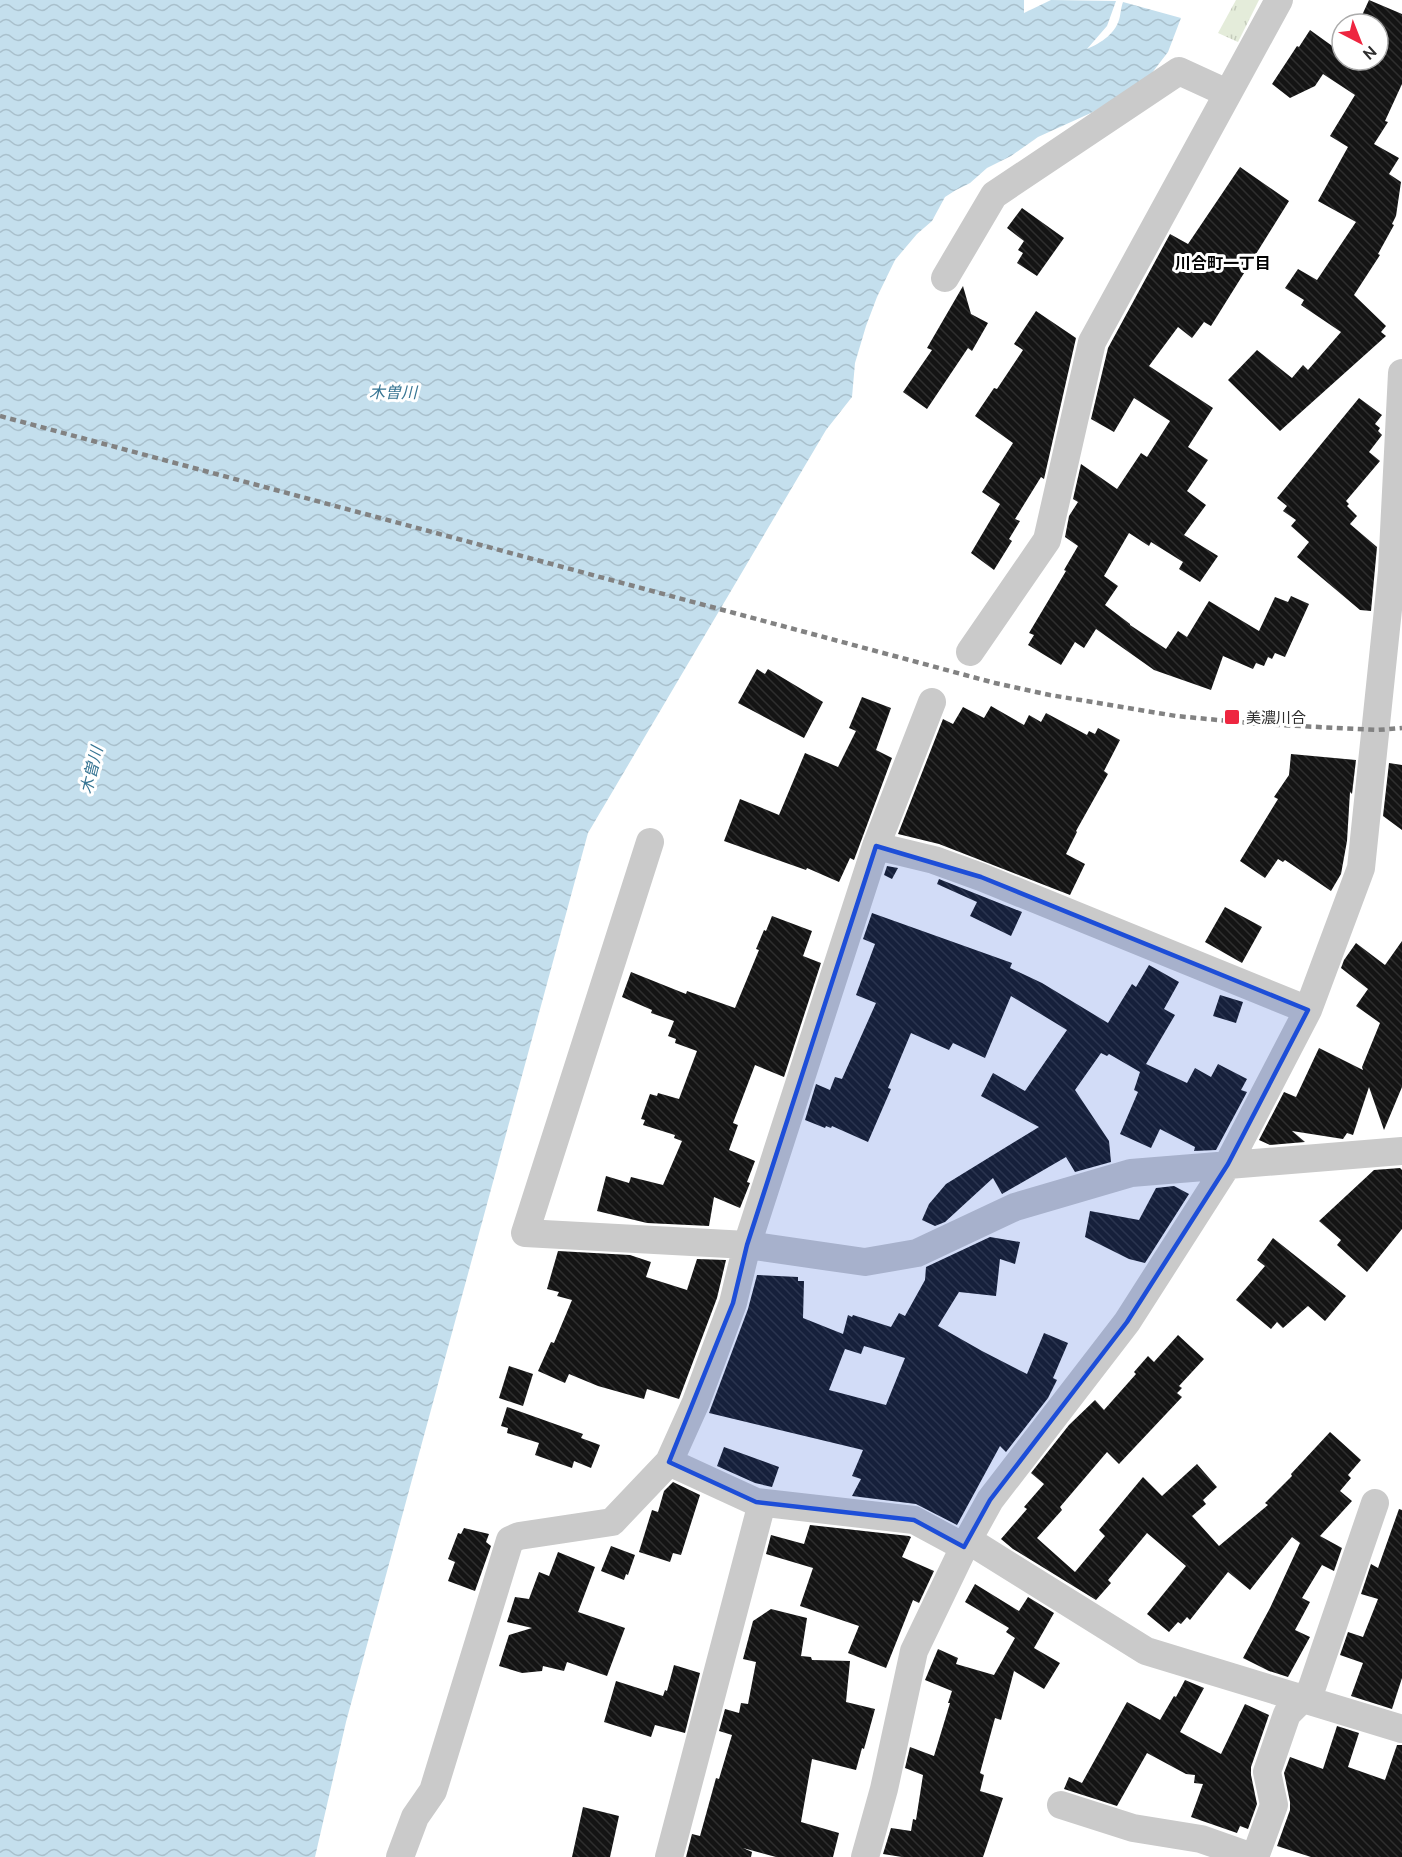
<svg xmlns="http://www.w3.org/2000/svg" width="1402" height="1857" font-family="Ubuntu,'Noto Sans JP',sans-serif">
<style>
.park{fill:url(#park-tufts)}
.water{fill:url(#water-waves)}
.building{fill:url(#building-back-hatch);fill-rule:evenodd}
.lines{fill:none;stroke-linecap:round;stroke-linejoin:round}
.minor{stroke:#cacaca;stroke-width:28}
.rail{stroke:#828282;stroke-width:4.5;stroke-dasharray:6 4.5;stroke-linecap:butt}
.marked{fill:#1d4ed8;fill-opacity:0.2;stroke:#1d4ed8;stroke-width:4.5;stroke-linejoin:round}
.poi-dot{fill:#ee2640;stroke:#fff;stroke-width:2}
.labels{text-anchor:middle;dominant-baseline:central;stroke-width:6;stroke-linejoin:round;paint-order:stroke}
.poi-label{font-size:15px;fill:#2d2d2d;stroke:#fff;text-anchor:start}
.neighbourhood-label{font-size:16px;font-weight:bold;fill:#000;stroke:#fff}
.water-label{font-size:16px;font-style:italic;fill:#377593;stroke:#fff}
</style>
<defs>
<pattern id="park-tufts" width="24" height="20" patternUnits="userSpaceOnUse" patternTransform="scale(1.5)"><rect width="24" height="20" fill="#e4ecda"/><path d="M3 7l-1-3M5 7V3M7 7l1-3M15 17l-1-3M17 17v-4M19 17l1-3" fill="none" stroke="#c4cbbb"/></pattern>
<pattern id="water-waves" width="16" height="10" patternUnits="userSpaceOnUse" patternTransform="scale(1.5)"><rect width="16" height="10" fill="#c4dfed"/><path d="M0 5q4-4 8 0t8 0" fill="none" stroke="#a9c0cc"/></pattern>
<pattern id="building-back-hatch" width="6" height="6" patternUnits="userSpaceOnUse" patternTransform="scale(1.5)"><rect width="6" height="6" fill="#141414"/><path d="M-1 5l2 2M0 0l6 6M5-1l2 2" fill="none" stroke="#2e2e2e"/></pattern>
</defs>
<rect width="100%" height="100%" fill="#fff"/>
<path class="park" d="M1236,0H1259L1238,42L1218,33Z"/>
<path class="water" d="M0,0H1024V13L1051,0L1116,1L1107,26L1087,49C1101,43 1117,33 1120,16C1121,11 1121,8 1123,2L1181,18L1168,52L1148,78L1093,112L1038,137L1011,156L987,168L970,183L956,190L945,197L932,221L917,234L895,260L877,297L866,326L855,363L852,397L826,430L588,833L346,1722L315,1857H0Z"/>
<path class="building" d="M1369,0L1402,14V84L1385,121L1388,122L1374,144L1399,158L1389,174L1401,182L1396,216L1392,224L1394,225L1378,254L1380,255L1354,295L1386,326L1381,332L1386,336L1280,431L1228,380L1257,350L1292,378L1303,365L1308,370L1341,332L1301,305L1304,300L1285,288L1298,269L1317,280L1356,222L1318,201L1348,147L1330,136L1355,95L1323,74L1315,86L1290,98L1272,84L1297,46L1299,47L1310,30L1342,53V60H1378V24H1358Z
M1240,167L1289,201L1211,326L1204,322L1192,338L1178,327L1149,366L1213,408L1188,447L1208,460L1187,491L1206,505L1184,535L1218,556L1200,582L1179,569L1183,562L1151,542L1149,546L1129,533L1104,576L1118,586L1105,605L1130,624V625L1166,649L1178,631L1187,637L1209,601L1259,631L1275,597L1288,602L1291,596L1309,604L1285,657L1275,653L1272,659L1268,657L1264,666L1256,663L1253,669L1223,656L1211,690L1154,670L1096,629L1084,648L1075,642L1061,665L1028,645L1034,635L1029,633L1066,571L1064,570L1078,546L1065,537L1069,516L1078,502L1073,499L1081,464L1117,489L1141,453L1147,457L1170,421L1134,398L1114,432L1091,419L1108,348L1170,234L1188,244Z
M1022,208L1064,238L1037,276L1017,263L1023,253L1018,250L1024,241L1007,228Z
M963,286L971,314L988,323L972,351L968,348L927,409L903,392L932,350L927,348Z
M1036,311L1076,338L1044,479L1041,477L1015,519L1020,521L1009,539L1012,541L994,570L971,553L1000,504L982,492L1013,443L975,416L994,388L997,389L1023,350L1014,344Z
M1359,398L1382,415L1375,424L1380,428L1378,431L1382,435L1369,452L1380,461L1346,501L1349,504L1347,506L1357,516L1350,524L1377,547L1371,611L1360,610L1297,557L1309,542L1291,526L1296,520L1283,511L1287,506L1277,498Z
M757,669L765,674L768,669L823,702L804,738L738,703Z
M862,697L891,708L876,750L892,758L854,860L850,858L839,882L807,868L806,870L724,841L740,799L779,815L805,753L838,767L856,731L849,728Z
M991,706L1024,725L1029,715L1041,722L1046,713L1087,735L1089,731L1095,734L1098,728L1120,740L1104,771L1108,774L1076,831L1077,832L1066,854L1085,864L1070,895L939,844L898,834L943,719L953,724L963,707L984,718Z
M1291,754L1356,760L1352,794L1350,792L1347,841L1341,874L1331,891L1285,860L1283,862L1278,859L1265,878L1240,861L1278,799L1274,797L1289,775Z
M1389,763L1402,765V830L1383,816Z
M887,866L898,868L892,879L884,875Z
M939,879L1022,912L1011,936L970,916L977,902L937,884Z
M1225,907L1262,927L1242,963L1205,942Z
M872,913L1012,963L1010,968L1042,983L1108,1023L1132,984L1136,987L1149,965L1179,982L1164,1009L1175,1015L1146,1064L1187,1083L1195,1068L1211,1077L1218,1064L1247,1079L1241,1090L1247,1092L1216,1150L1194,1151L1195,1147L1160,1129L1151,1148L1120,1134L1138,1092L1134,1090L1140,1072L1109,1054L1107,1056L1101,1053L1075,1090L1109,1141L1111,1162L1075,1172L1066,1157L1002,1194L993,1178L945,1222L935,1226L922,1220L929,1204L946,1184L1039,1127L981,1096L993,1073L1025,1091L1067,1030L1011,996L985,1058L953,1043L949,1050L911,1033L888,1088L891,1089L868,1142L832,1126L831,1128L826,1126L825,1128L805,1120L816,1084L830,1090L835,1077L842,1079L876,1003L856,995L875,944L863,939Z
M772,916L812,931L803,956L821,963L784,1077L755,1065L733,1123L738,1125L729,1150L755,1161L747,1182L750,1183L740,1208L714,1197L709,1226L647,1223L597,1211L606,1176L629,1183L631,1177L663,1185L682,1141L674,1138L675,1135L643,1125L645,1120L641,1119L650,1094L657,1096L658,1093L679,1099L697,1051L675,1043L676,1039L668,1036L674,1021L651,1013L652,1010L622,997L631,972L686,994L687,991L735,1008L759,950L756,949L764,930L766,931Z
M1402,941V1087L1384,1130L1369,1087L1353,1135L1347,1133L1343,1139L1292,1131L1305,1142L1270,1145L1259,1140L1284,1092L1296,1097L1319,1048L1363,1070L1362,1067L1380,1023L1356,1006L1368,989L1341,968L1344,960L1356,943L1385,965Z
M1220,995L1243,1002L1236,1023L1213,1016Z
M1400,1168L1402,1170V1229L1367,1272L1337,1245L1341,1240L1319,1221L1374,1170Z
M1174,1186L1189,1194L1145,1263L1129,1259L1085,1237L1090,1211L1139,1220L1156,1188Z
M990,1237L1020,1242L1015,1264L1000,1259L996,1296L959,1292L938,1326L982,1351L1027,1374L1044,1333L1068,1343L1053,1378L1057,1380L1048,1398L1006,1452L1000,1446L957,1525L916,1504L852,1496L861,1479L852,1476L863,1450L709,1413L748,1309L757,1275L798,1277V1281H804L803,1318L843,1334L848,1315L852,1317L853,1315L891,1327L899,1313L905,1316L925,1280L926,1267ZM864,1346L905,1358L886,1405L829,1390L845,1349L861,1354Z
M1273,1238L1346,1296L1325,1321L1308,1306L1283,1328L1277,1322L1271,1329L1236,1300L1265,1266L1257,1260Z
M558,1251L630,1255L651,1262L646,1277L687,1290L697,1259L726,1260L717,1298L679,1399L647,1389L644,1399L598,1386L569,1374L565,1383L538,1371L551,1342L554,1343L572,1300L557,1296L559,1292L547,1289Z
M1178,1335L1204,1359L1179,1386L1182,1388L1177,1393L1182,1397L1119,1464L1107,1452L1060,1507L1062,1510L1037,1538L1075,1572L1105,1536L1099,1530L1143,1477L1162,1496L1197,1464L1217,1487L1203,1500L1206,1504L1192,1516L1219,1546L1268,1505L1265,1503L1292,1476L1291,1474L1330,1432L1361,1460L1348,1475L1351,1478L1340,1491L1352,1501L1320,1536L1342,1548L1334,1571L1322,1565L1302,1598L1310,1602L1295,1630L1310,1637L1288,1677L1269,1671L1243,1658L1270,1608L1300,1543L1292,1537L1250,1590L1228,1572L1190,1620L1187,1617L1181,1624L1178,1622L1169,1632L1147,1614L1186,1566L1147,1533L1108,1580L1111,1583L1096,1600L1013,1549L1001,1539L1027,1509L1024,1507L1044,1484L1031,1473L1069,1425L1095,1400L1104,1410L1136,1374L1134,1372L1148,1356L1154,1362Z
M509,1366L533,1374L523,1406L499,1398Z
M507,1407L583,1434L581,1438L600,1445L591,1468L574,1461L572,1468L535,1455L539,1443L507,1433L508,1428L501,1426Z
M724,1447L779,1467L772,1487L755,1483L717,1466Z
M673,1482L700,1495L681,1555L673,1553L670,1562L639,1552L652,1510L658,1512L664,1491Z
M1399,1509L1402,1510V1678L1392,1709L1351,1696L1363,1663L1340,1655L1348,1632L1363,1637L1378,1599L1361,1594L1371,1564L1378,1568Z
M810,1525L909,1536L911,1537L902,1557L934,1571L919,1603L913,1600L886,1668L848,1653L859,1626L800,1606L813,1568L766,1554L771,1535L804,1544Z
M464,1528L489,1534L486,1542L491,1546L475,1591L448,1581L455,1562L448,1559L458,1533L461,1534Z
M611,1546L635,1555L628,1575L626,1574L624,1580L601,1571Z
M558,1552L595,1567L578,1612L625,1628L607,1676L567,1662L564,1671L543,1666L542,1671L522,1673L499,1666L509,1635L532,1628L507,1622L515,1597L529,1599L539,1572L549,1576Z
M975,1584L1019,1611L1028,1597L1054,1613L1034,1648L1060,1663L1044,1689L1014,1671L1001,1720L995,1718L980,1773L984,1775L980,1791L1003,1798L983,1857H902L883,1854L891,1828L911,1831L913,1819L916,1820L923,1775L905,1768L910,1747L934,1756L950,1703H948L952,1691L925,1680L938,1649L958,1658L956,1664L994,1675L1015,1638L1006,1632L1009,1628L965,1602Z
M771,1609L807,1618L801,1656L811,1657L812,1660L850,1661L846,1702L875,1709L864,1749L862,1748L856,1770L812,1759L801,1822L839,1833L833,1857H776L743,1848L752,1852L751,1857H686L692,1834L700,1836L716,1778L719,1779L732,1735L719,1731L725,1709L739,1713L741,1703L748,1704L756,1662L743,1659L753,1621Z
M674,1665L700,1673L685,1733L655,1725L651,1737L604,1722L616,1681L663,1696L665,1690L667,1691Z
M1185,1680L1204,1688L1180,1732L1221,1754L1245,1704L1269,1715L1251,1767V1775L1257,1804L1248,1829L1240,1826L1237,1833L1191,1817L1203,1784L1194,1783L1195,1775L1186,1774L1147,1753L1117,1806L1064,1789L1069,1777L1082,1783L1127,1702L1160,1720L1174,1696L1176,1697Z
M1337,1726L1359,1733L1348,1767L1385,1780L1397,1745H1402V1857H1311L1277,1846L1290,1810V1802L1284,1773L1290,1757L1323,1769Z
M583,1807L619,1816L610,1857H572Z"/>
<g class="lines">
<path class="minor" d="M945,278L994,195L1179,71L1227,93
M970,652L1047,540L1092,342L1279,0
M932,702L876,846L747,1245L733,1303L696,1402L669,1462L756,1502L914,1520L964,1547
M650,842L525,1233L747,1245L865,1262L917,1253L1015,1207L1131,1173L1402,1151
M876,846L934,860L981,877L1308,1010
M968,1540L1146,1651L1402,1729
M1061,1805L1133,1828L1201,1839L1252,1857
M400,1857L415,1817L433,1791L510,1540L519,1536L612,1522L669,1462
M669,1857L762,1503
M865,1857L884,1789L914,1651L964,1547L990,1500L1127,1322L1228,1164L1308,1010L1361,868L1392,571L1402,373
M1255,1857L1274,1805L1267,1772L1287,1714L1311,1690L1375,1503"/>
<path class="rail" d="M0,416L995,683L1050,695L1176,716L1260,724L1377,730L1402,728"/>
</g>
<path class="marked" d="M876,846L981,877L1308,1010L1228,1164L1127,1322L990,1500L964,1547L914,1520L756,1502L669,1462L733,1303L747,1245Z"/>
<rect class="poi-dot" x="1224" y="709" width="16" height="16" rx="3"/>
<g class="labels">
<g class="poi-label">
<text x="1246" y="717">美濃川合</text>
</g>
<g class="neighbourhood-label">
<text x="1223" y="263">川合町一丁目</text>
</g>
<g class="water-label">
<text x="393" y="392">木曽川</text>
<text transform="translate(91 770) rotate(-76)">木曽川</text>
</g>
</g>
<g transform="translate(1360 42) rotate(138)"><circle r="28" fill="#ffffff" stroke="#ababab" stroke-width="1.5"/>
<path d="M0-4.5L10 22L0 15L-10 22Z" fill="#ee2640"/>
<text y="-9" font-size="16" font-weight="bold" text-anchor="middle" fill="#2d2d2d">N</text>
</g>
</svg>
